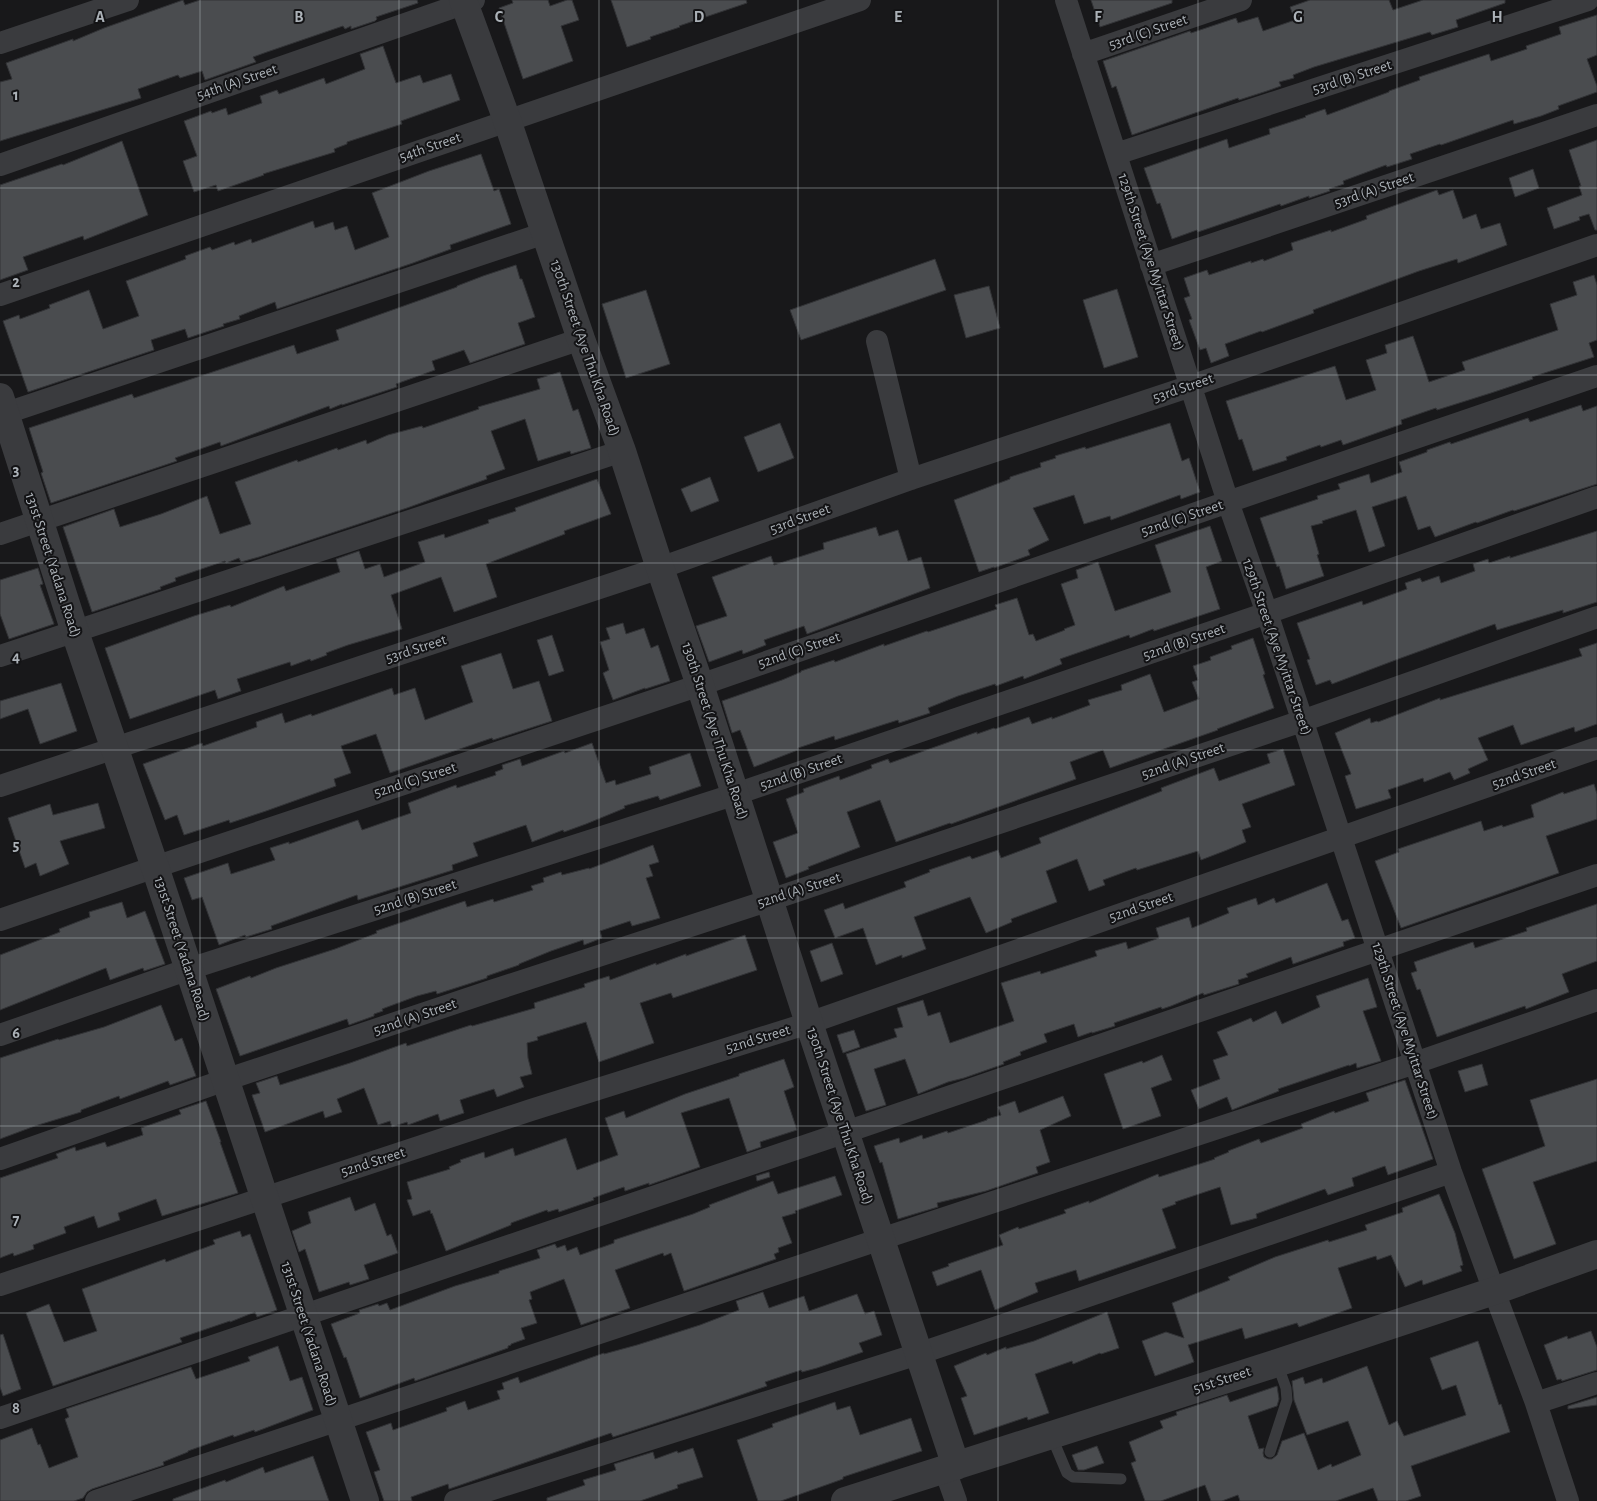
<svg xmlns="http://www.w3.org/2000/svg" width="1597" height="1501" font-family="'Alegreya Sans',sans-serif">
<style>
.building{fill:#4a4c4f;stroke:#323336}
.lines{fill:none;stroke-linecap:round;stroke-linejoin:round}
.service{stroke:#3a3b3e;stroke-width:11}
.minor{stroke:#3a3b3e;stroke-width:22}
.tertiary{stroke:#3a3b3e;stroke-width:28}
.grid{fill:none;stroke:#acb2b8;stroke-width:1;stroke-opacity:0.55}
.labels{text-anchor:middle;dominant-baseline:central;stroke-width:4;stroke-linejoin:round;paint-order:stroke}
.street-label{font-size:15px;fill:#acb2b8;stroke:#131315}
.grid-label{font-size:16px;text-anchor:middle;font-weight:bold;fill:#acb2b8;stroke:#131315;stroke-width:4;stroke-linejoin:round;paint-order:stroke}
</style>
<rect width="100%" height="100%" fill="#18181a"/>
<path class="building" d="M183,0L185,5L200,0H417L418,3L376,17L377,19L375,21L351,29V26L345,29L343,26L267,52L253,57L256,62L205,80L202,71L180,78L178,75L138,89L141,98L0,141V82L12,79L6,63L73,39V41L104,28Z
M512,0H548L550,6L567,0H572L579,20L561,26L573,61L523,79L499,8L513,3Z
M611,0H746L747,3L679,26L680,27L650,37L651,39L627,47Z
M1091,0H1172V3L1100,27Z
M1310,0H1389L1393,10L1423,0H1505V3L1456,20L1458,27L1432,35L1430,32L1314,67L1293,75L1294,78L1279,82L1281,86L1267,91L1239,100L1238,98L1132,135L1116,86L1112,88L1103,61L1190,31L1191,33L1236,18L1238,23L1258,17L1263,31L1295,20L1290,7Z
M1597,15V55L1587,59L1597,86V92L1558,106L1559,109L1541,116L1514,124L1513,120L1441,145L1440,144L1410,154L1412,159L1387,167L1386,165L1343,181L1344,184L1329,189L1330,191L1309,198V196L1281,206L1280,204L1198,232L1197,230L1172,239L1160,203L1157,204L1144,168L1227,139L1229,148L1270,134L1269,129L1306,117L1305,116L1325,109L1327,115L1389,92V91L1420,80L1419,77L1489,54L1491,61L1527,49L1526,46L1561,34L1559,27Z
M383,46L396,83L420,75L423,83L451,74L460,100L401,121L402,124L347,142V144L334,149L335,152L263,174L264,175L218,191L216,185L194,192L183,161L197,156L184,121L211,111L212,113L226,108L228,115L262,103L260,96L277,90L279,94L324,78L326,84L365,69L360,54Z
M1597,140V230H1595L1589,214L1579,217L1580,220L1554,229L1547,208L1582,195L1579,186H1581L1569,150Z
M122,141L148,215L84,240L83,236L23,257L28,270L0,280V185L62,164L63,165Z
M481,154L494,191L499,189L511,224L450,245L451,249L413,263L277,309L275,302L239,316L240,319L223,324L224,326L188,338L185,329L151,340L154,350L28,392L3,321L19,315L20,319L50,308L49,305L89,290L103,329L139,316L126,281L186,259L185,256L210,247L212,250L234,242L235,245L251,239L252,243L313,221L315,228L333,222L335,230L347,226L355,250L389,237L372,193L429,171Z
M1533,169L1539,188L1515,197L1509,178Z
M1437,190L1439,195L1453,190L1463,219L1476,214L1481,229L1500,223L1507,245L1458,263L1457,259L1419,271L1313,310L1314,313L1262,332L1261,331L1225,344L1229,356L1211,363L1206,348L1200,350L1189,320L1192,319L1184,298L1190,296L1184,278L1207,270L1209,275L1251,261V263L1263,259L1264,261L1293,250L1291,243L1331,230V232L1367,219L1366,216Z
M935,259L946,290L801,340L790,310Z
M516,265L520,279H522L535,317L518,323L525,344L470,363L464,350L432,361L435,370L396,384L397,387L342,405V404L330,409L329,406L221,446L220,442L175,458L177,461L51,503L41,473L43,472L29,428L132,394L134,398L294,345L297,354L339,340L336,330L457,287V286L483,276Z
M1594,275L1597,285V340L1589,343L1594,357L1532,377L1533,379L1491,393L1437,410L1436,408L1401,420L1402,424L1343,445L1341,440L1321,447L1320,445L1286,457L1287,460L1253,471L1242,439L1239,440L1226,401L1335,366L1346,400L1376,390L1366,360L1387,353L1385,345L1413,336L1429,382L1465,370L1462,362L1558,330L1550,304L1577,295L1573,282Z
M989,286L1000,328L966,338L954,295Z
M1117,289L1138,357L1104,368L1083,300Z
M646,290L670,364L626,378L602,304Z
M560,372L573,411L578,409L591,448L571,454L570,451L538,461L525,419L491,431L505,469L486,476L487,479L407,508L259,557L241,562L239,558L226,563L225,561L175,578L176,581L160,587L161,589L92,612L63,527L114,509L120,527L161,514L207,496L220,534L251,524L235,482L297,460L298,462L337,448L338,450L366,440L367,444L388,435L422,426L423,428L479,409L478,407L540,389L537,379Z
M1581,405L1583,411L1597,406V484L1514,511L1513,510L1477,523L1476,522L1435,537L1430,526L1418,530L1406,496L1372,507L1385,546L1369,552L1356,510L1322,521L1323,523L1311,526L1319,554L1317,555L1324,576L1286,589L1279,566L1277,567L1260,518L1318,499L1317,496L1340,489L1338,484L1369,474L1371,483L1402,472L1399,462L1427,452V450L1450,442L1451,444L1528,418L1530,422Z
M780,423L794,458L758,472L744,437Z
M1170,423L1182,461L1189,458L1200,492L1181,499L1180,495L1111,520L1110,516L1084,524L1074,495L1033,508L1049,540L1028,550L1030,555L994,568V567L979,572L954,500L1010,479V477L1041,467L1040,463L1056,458L1055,456L1085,447L1086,449Z
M710,477L719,501L691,512L681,489Z
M597,479L611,514L564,531L565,534L486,564L497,597L454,612L441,577L391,595L402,629L348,645L326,653L327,655L311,661L310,659L291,666L290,662L237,679L241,691L218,699L215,690L130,719L105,648L194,616L230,605L231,607L284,586L286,591L340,572L336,559L359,551L365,569L380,564L384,577L425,562L418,542L444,534L445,538L489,523L488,520L516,511L515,508Z
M1210,526L1222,561L1206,567L1220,609L1154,631L1153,629L1130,638L1129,635L1060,659L1062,664L1024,679L1023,676L996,686L995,684L958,696L928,708L930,713L899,723L898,720L835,740L834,736L798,748V750L754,767L740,730L732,733L722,701L782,680L801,672V671L834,660L835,662L884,644V646L927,631L928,632L997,609L995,605L1017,598L1029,635L1033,634L1036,641L1065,630L1064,629L1075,625L1061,584L1078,578L1076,570L1098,562L1115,611L1171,592L1155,545Z
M876,527L879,536L898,530L908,561L921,557L930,588L807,634L804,626L764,640L766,645L743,654L742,650L709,662L696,626L727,616L712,577L771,556L774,565L824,549L823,543Z
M1597,531V602L1563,613V610L1497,630L1495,624L1401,658L1332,684L1330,680L1316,685L1307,660L1310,659L1297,623L1362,601L1363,605L1407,589L1405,583L1420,578L1422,582L1439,576L1441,583L1475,571L1473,564L1488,559L1489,563L1510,556V558Z
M38,568L43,584L40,585L54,624L9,639L0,614V580Z
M623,623L626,634L644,628L651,648L658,645L670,681L645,689V688L613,700L603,673L609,670L600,642L610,639L606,628Z
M552,635L564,671L549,676L537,640Z
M1253,638L1265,674L1263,675L1274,708L1217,729L1218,730L1110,768L1103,750L1070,762L1076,779L951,824L950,823L896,842L880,800L847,812L860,847L808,867L809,869L786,878L773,842L798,833L786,799L804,792L803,789L839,776L840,780L872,768L871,765L888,759L890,763L977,732V734L994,728L995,729L1029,717L1032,724L1052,717V719L1090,705L1088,700L1122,690L1121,685L1150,674L1164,712L1199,699L1192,682L1198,680L1193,666L1211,660L1210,657L1232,649L1231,646Z
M1597,643V724L1575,732L1574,727L1521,745L1513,725L1478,738L1488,760L1468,769L1470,773L1454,780L1450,772L1424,782L1423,778L1388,790L1391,798L1356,809L1345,776L1351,774L1335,733L1370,718L1371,723L1377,721L1378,722L1440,698V700L1582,656L1579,649Z
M501,653L513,689L539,681L552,721L493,740L492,738L390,773L376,734L341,746L351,773L334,779L336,786L266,811L230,823L229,820L184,835L177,815L165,820L143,764L202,743L203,746L257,727L256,722L282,713L285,723L311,714L312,716L392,688L394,695L415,688L425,720L473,702L461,666Z
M61,683L77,731L40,744L28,709L0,719V701Z
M592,743L606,783L615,780L616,785L651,774L649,767L690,753L701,786L660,800L658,796L624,806L625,808L586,824L564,832L563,830L532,842L526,825L473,843L478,856L452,865L453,870L358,900L357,895L271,926L272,929L246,937L245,935L219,945L202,897L192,900L184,878L228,863L231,874L275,860L270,848L289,842V844L358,820L362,830L411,813L408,803L456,785L457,788L496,775L495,772L503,769L502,765L520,759L522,766L564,751L565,753Z
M1283,749L1295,785L1242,804L1251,827L1242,830L1246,842L1227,850L1201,860L1198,851L1137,870L1136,868L1103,880L1105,885L1089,891L1077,859L1046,871L1057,902L1011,919L1012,922L986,933L970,897L914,917L926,949L902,958V955L876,965L863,928L835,938L824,910L843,903L845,909L906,887L904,882L930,872L929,870L970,856L972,859L998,850L1001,858L1041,843L1039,838L1162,791L1161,788L1198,774L1214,768L1219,781L1270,763L1267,754Z
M1594,784L1597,794V819L1546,836L1559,873L1401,928L1375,861L1399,852L1398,849L1481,821L1484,831L1502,825L1503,827L1534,817L1531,805L1563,792L1564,794Z
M98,803L105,828L60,841L69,864L40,876L36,863L25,868L8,818L50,804L53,815Z
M653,845L659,862L649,865L653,876L646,878L660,918L632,926L630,921L600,931L602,938L584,945L583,940L551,951L519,964V965L487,976V978L437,994L436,991L417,996L382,1009L383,1011L374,1014V1016L349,1025L347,1019L240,1056L216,989L250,976L251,978L276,968L335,949L377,933L376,931L426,914L465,901L467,907L493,899L494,902L533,890L531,886L544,882L543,878L561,872L562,875L589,868V869Z
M1327,883L1342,921L1348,919L1355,938L1343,942L1344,946L1293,964L1291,957L1246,974L1248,977L1238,980L1239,984L1204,995L1203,993L1171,1006L1162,1009L1161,1007L1114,1023L1115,1026L1092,1033V1032L1078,1037L1074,1024L1044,1034L1047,1042L1020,1052L1021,1055L1003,1062L1004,1064L964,1078L948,1082L918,1094L905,1059L874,1069L886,1105L866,1111L846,1054L897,1037L894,1029L903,1027L897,1008L923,1000L928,1016L940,1012L950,1043L1014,1021L1001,983L1040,971L1041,974L1097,956L1095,951L1126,942L1128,949L1159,938L1156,928L1189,917L1192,928L1229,913L1227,908L1256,898L1258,905L1274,898L1276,903Z
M122,902L127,918L145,911L165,964L144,971L143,968L110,980L106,968L0,1010V955L60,932L59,929L90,917L89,912Z
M1597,904V961L1562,974L1569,992L1526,1009L1525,1006L1437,1037L1420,989L1417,990L1411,973L1417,971L1414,962L1473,942L1475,948L1527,931L1526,928Z
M745,935L757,970L673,998L671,993L640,1003L654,1043L599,1062L586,1022L537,1037L538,1040L527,1043L528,1058L532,1074L520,1077L524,1087L497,1097L494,1089L460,1100L464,1113L440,1121L438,1114L408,1125L407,1122L392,1127L390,1121L378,1125L364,1088L337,1099L342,1112L325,1118L323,1111L265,1132L252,1095L260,1093L256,1083L277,1076L280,1085L350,1063L406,1043L407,1046L471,1025L472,1026L535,1008L534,1003L585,987L584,984L609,976L610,980L656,963V965L686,954V956Z
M832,943L843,974L821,982L810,951Z
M1368,978L1377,1007L1363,1011L1381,1061L1357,1068L1356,1063L1349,1066V1065L1278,1089L1279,1091L1232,1110L1227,1097L1199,1109L1191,1090L1220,1079L1213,1060L1228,1055L1217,1032L1251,1018L1253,1022L1276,1011L1282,1024L1320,1007L1316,996Z
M161,1005L175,1041L182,1038L196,1076L170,1085L168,1081L120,1099L119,1096L81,1110V1112L35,1126L0,1139V1058L58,1039L59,1040L104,1027Z
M854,1030L860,1047L843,1053L837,1035Z
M1162,1055L1172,1080L1151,1088L1161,1116L1123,1129L1104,1074L1142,1061L1143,1063Z
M784,1059L794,1087L784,1091L797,1130L760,1142L761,1147L747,1152L729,1098L681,1113L700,1167L649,1185V1183L625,1191L624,1187L593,1198L594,1200L559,1212L558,1209L548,1212L547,1210L511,1223V1225L446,1251L432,1213L431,1214L430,1210L413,1216L407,1200L412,1199L407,1182L450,1169L449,1167L461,1162L460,1160L484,1152L485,1158L513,1148L515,1156L566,1138L577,1170L618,1155L605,1118L624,1111L626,1118L685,1094L739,1076V1074Z
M1482,1064L1488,1085L1465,1092L1458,1071Z
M1597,1079V1161L1533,1182L1556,1244L1514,1259L1482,1169L1545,1146L1530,1100Z
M1405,1080L1433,1159L1388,1175L1385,1166L1352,1178L1354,1186L1328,1195L1325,1189L1256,1214L1257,1218L1231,1225L1220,1187L1175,1202L1176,1204L1162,1209L1176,1248L1079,1281L1076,1270L1035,1283L1038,1292L995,1310L981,1270L937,1286L932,1272L949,1266L948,1264L1003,1245L999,1235L1018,1227L1019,1229L1066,1213L1064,1210L1089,1201V1203L1158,1174L1159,1177L1215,1159L1214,1158L1229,1152L1228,1151L1259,1139L1261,1143L1303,1128L1301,1124L1334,1111L1335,1113L1369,1101L1366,1093Z
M1063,1096L1071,1116L1040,1130L1050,1162L1036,1167L1038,1173L986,1191L937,1203L938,1207L898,1219L882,1162L880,1163L874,1146L899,1138L900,1143L922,1135L923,1139L947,1131L948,1133L987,1120V1119L1001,1115L998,1107L1015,1101L1019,1113Z
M206,1101L221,1142H220L238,1193L162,1216L156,1199L118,1213L120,1220L98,1228L94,1216L64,1227L66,1233L33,1245L34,1249L14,1256L13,1253L0,1258V1178L58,1158L56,1154L75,1147L76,1151L105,1142L107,1147L143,1135L141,1128L181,1114L179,1110Z
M769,1172L770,1177L757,1181L756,1176Z
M835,1176L842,1195L795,1211L796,1213L782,1217L792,1243L778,1248L779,1252L774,1254L776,1259L684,1291L671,1253L664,1256L663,1253L615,1270L630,1308L581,1325L564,1279L530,1292L532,1299L529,1300L537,1323L521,1328L525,1339L511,1344V1345L508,1346V1348L415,1381L414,1378L360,1398L346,1357L344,1358L331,1324L360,1313L359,1310L378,1304L379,1306L387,1303L390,1310L455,1286L499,1273V1271L540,1258L537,1250L555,1244L557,1248L565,1245L567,1251L577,1247L580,1255L614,1243V1240L693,1214L710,1207L709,1205L773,1181L778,1194Z
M1439,1194L1455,1233L1463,1265L1460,1266L1462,1271L1423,1285L1422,1280L1405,1287L1391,1255L1377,1260L1376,1256L1338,1268L1352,1308L1299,1327L1297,1323L1245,1339L1242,1328L1188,1345L1194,1362L1155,1376L1142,1341L1166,1332L1184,1338L1172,1303L1230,1280L1228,1277L1275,1257L1328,1240L1329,1242L1367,1230L1365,1225L1403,1212L1402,1208Z
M350,1197L355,1211L375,1203L387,1236L391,1234L398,1253L364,1265L369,1279L350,1285L349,1282L319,1292L305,1249L299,1252L292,1231L311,1223L308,1212Z
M240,1231L242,1237L250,1234L277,1310L257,1317L255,1312L230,1322V1321L180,1338L182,1342L53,1386L26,1313L49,1304L64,1342L97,1331L82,1289L165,1259L166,1262L215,1244L213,1240Z
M763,1292L769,1308L804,1296L809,1311L857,1294L865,1314L874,1311L882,1335L859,1343L863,1352L817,1368L802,1372L801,1370L765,1382L767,1386L703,1408L613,1437L611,1433L449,1489L448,1484L411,1497L412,1501H384L374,1472L380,1470L366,1432L391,1423L393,1430L447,1411L446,1408L465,1401L468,1410L500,1399L497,1391L504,1389L502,1383L518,1377L520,1383L604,1353V1354L637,1345L700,1325L739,1310L736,1301Z
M1107,1312L1119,1348L1101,1354L1100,1353L1073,1364L1072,1361L1035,1374L1049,1413L1028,1420L1027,1417L974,1435L961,1398L967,1396L954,1366L986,1353L987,1355L1006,1347V1349L1034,1341Z
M1591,1331L1597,1347V1370L1562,1381L1561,1379L1557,1380L1544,1345L1567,1336L1568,1339Z
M3,1334L21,1389L3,1396L0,1387V1335Z
M1478,1341L1499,1405L1501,1404L1510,1432L1411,1466L1421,1496L1406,1501H1378L1373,1488L1336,1501H1240L1238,1495L1222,1501H1211L1205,1485L1161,1501H1145L1131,1463L1136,1461L1129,1442L1163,1428L1160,1421L1177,1415L1176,1412L1227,1395L1230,1402L1277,1386L1279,1399L1277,1406L1248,1416L1259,1449L1264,1448L1263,1453L1264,1457L1268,1459H1272L1277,1455L1282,1441L1304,1433L1318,1470L1331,1464L1332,1467L1361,1455L1348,1421L1307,1435L1294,1400L1292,1381L1303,1377L1305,1384L1322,1378L1323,1383L1367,1366L1389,1425L1397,1421L1404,1436L1466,1415L1456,1385L1442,1390L1430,1358Z
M278,1346L290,1381L302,1377L313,1410L255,1432L254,1430L234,1437L233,1435L188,1451V1452L163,1462L164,1465L92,1489L87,1492L83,1498L74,1501H0V1440L32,1428L38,1445L40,1444L49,1468L78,1457L65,1419L69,1417L66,1409L191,1367L196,1379L250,1361L248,1357Z
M1597,1397V1405L1568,1409V1406Z
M835,1402L837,1410L850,1406L860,1435L911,1418L922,1451L843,1477V1479L781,1501H758L737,1440L773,1427L772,1424Z
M1097,1446L1104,1463L1084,1470H1078L1072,1455Z
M693,1448L703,1477L677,1485L678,1488L640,1501H547V1498L585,1485L583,1480L616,1470L614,1464L653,1452L655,1459L677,1451L678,1453Z
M313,1456L329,1501H173V1499L225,1480L226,1482L263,1467L265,1473Z"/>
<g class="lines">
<path class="service" d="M1051,1435L1067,1473L1073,1477L1121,1479
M1270,1452L1287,1400L1286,1388L1277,1363"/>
<path class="minor" d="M1066,0L1228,502L1267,613L1451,1172L1494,1291L1536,1403L1568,1501
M0,43L128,0
M1083,54L1241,0
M1116,154L1588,0
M0,165L474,0
M1151,265L1597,115
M0,295L860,0
M877,341L911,479
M0,415L545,233
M0,534L581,339
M0,656L622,451
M0,786L660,568L911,479L1191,386L1597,245
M0,920L155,867L700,685L1228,502L1597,376
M0,1035L189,969L736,794L1267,613L1597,497
M0,1159L225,1080L488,992L770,900L1302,721L1597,617
M0,1285L531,1110L809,1023L1597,748
M1536,1403L1597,1383
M0,1418C281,1322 562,1228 843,1133C1095,1048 1345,960 1597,875
M945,1470L956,1501
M96,1501L881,1239L1415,1063L1597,1000
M455,1501L918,1354L1451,1172"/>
<path class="tertiary" d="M463,0L507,120L581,339L622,451L660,568L700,685L809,1023L956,1466
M0,397L75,632L155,867L365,1501
M845,1501L1277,1363L1494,1291L1597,1254"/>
</g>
<path class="grid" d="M200,0V1501M399,0V1501M599,0V1501M798,0V1501M998,0V1501M1198,0V1501M1397,0V1501M0,188H1597M0,375H1597M0,563H1597M0,750H1597M0,938H1597M0,1126H1597M0,1313H1597"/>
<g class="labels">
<g class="street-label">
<text transform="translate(1148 32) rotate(-19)">53rd (C) Street</text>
<text transform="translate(1352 77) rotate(-18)">53rd (B) Street</text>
<text transform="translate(237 82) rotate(-19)">54th (A) Street</text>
<text transform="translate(430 147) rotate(-19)">54th Street</text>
<text transform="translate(1374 190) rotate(-19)">53rd (A) Street</text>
<text transform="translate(1151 262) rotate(72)">129th Street (Aye Myittar Street)</text>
<text transform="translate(585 348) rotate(71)">130th Street (Aye Thu Kha Road)</text>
<text transform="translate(1183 388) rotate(-19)">53rd Street</text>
<text transform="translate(1182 518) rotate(-19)">52nd (C) Street</text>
<text transform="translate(800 519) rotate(-20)">53rd Street</text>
<text transform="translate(53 565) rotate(72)">131st Street (Yadana Road)</text>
<text transform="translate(1184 642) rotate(-19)">52nd (B) Street</text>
<text transform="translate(1277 647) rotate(71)">129th Street (Aye Myittar Street)</text>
<text transform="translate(416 649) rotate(-18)">53rd Street</text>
<text transform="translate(799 650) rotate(-19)">52nd (C) Street</text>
<text transform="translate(715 731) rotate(72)">130th Street (Aye Thu Kha Road)</text>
<text transform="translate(1183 761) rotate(-19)">52nd (A) Street</text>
<text transform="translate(801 772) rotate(-19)">52nd (B) Street</text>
<text transform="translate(1524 774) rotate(-19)">52nd Street</text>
<text transform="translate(415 780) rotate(-18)">52nd (C) Street</text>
<text transform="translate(799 890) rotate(-18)">52nd (A) Street</text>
<text transform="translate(415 897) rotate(-18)">52nd (B) Street</text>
<text transform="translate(1141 907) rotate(-19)">52nd Street</text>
<text transform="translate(182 949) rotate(72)">131st Street (Yadana Road)</text>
<text transform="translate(415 1017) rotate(-19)">52nd (A) Street</text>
<text transform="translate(1405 1031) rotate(72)">129th Street (Aye Myittar Street)</text>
<text transform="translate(758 1039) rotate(-17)">52nd Street</text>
<text transform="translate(840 1116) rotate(72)">130th Street (Aye Thu Kha Road)</text>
<text transform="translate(373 1162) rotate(-18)">52nd Street</text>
<text transform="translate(309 1334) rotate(72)">131st Street (Yadana Road)</text>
<text transform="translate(1222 1380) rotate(-18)">51st Street</text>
</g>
</g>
<g class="grid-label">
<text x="100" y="22">A</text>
<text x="299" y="22">B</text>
<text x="499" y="22">C</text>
<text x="699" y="22">D</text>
<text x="898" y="22">E</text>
<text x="1098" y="22">F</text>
<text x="1298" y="22">G</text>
<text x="1497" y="22">H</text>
<text x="16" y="100">1</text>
<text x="16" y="287">2</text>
<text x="16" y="475">3</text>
<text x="16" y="662">4</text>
<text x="16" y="850">5</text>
<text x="16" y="1038">6</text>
<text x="16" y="1225">7</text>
<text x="16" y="1413">8</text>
</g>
</svg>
